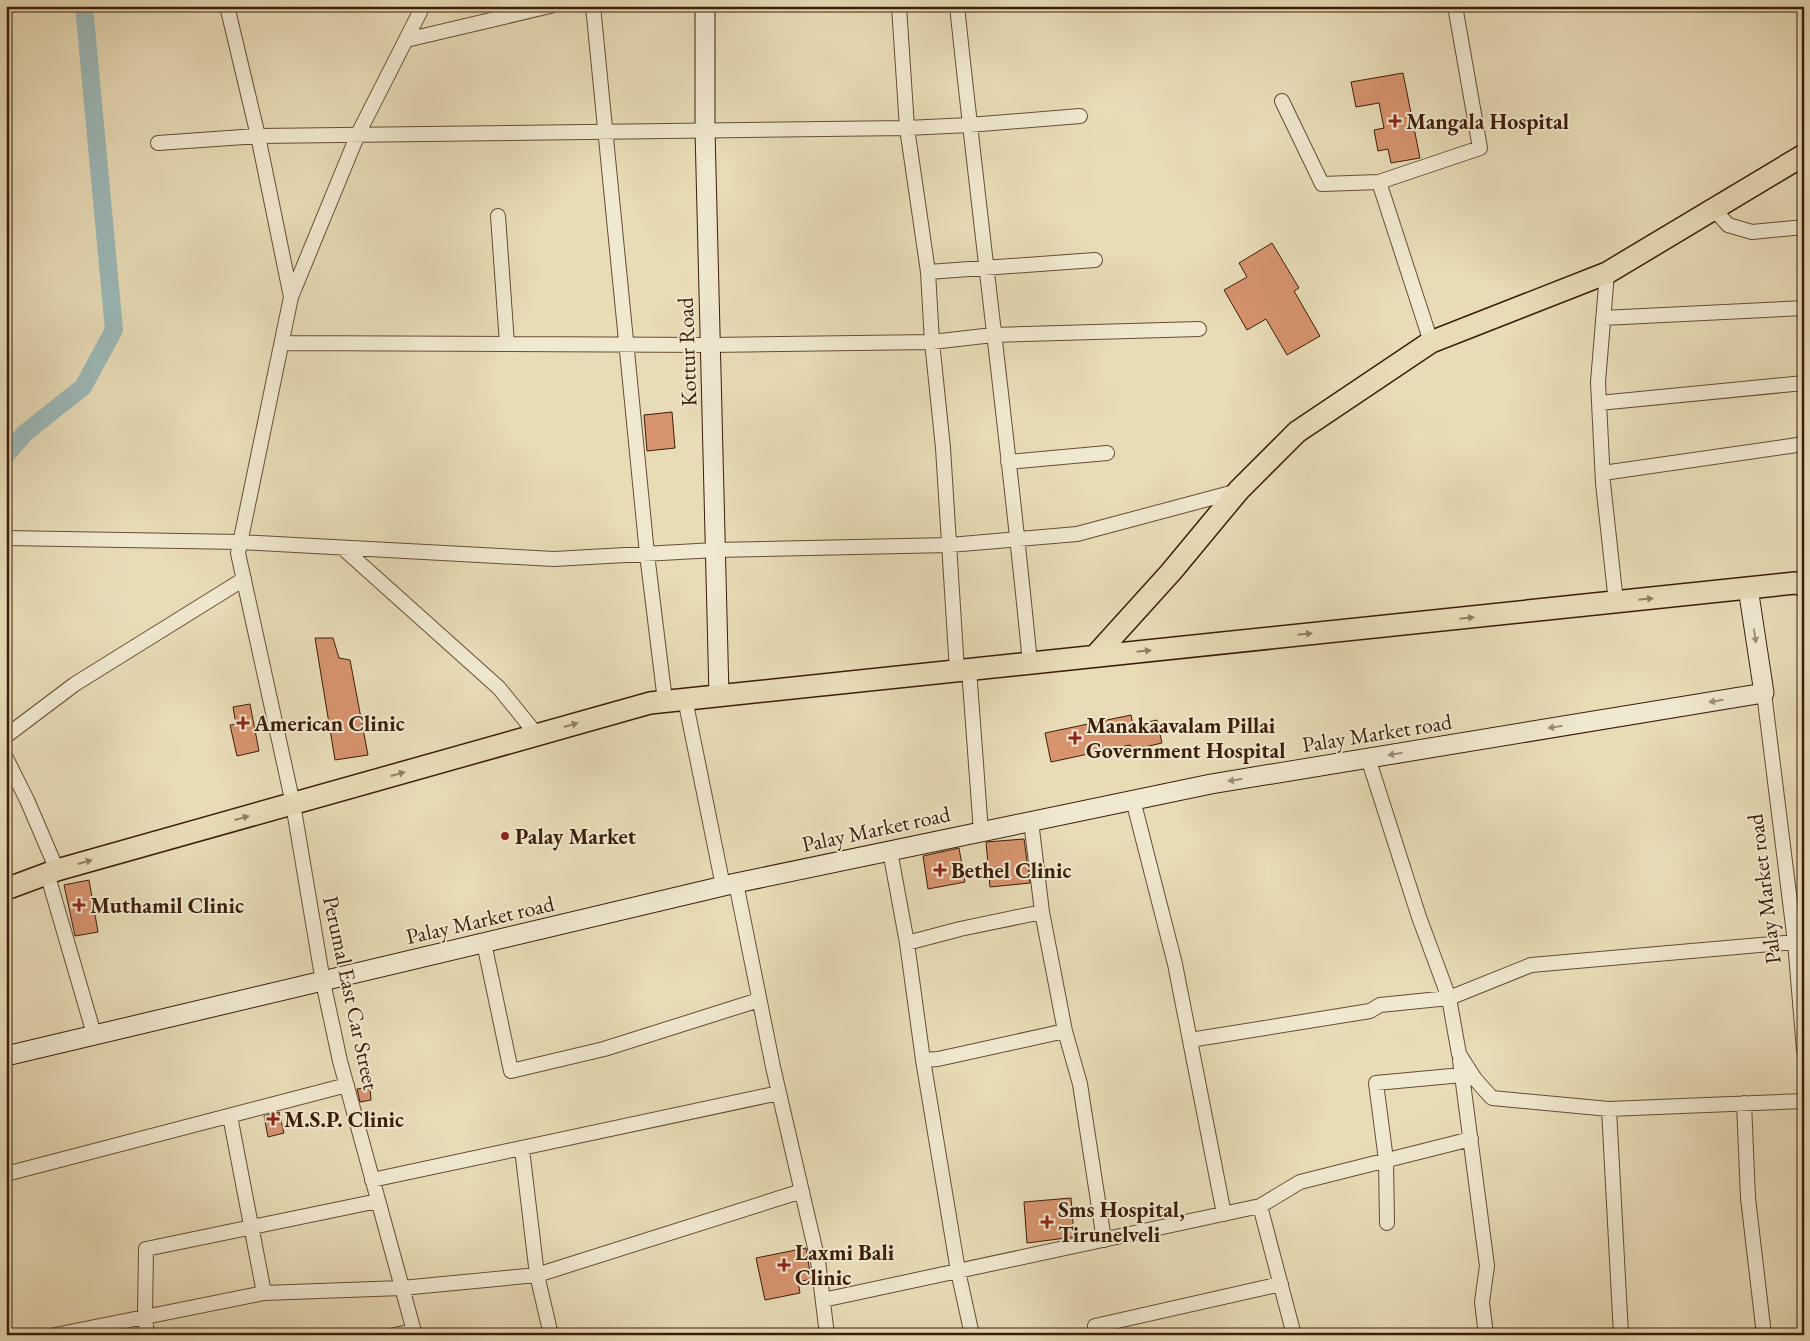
<svg xmlns="http://www.w3.org/2000/svg" width="1810" height="1341" font-family="'EB Garamond',serif">
<style>
.lines{fill:none;stroke-linecap:round;stroke-linejoin:round}
.canal{stroke:#9cb9b9;stroke-width:18}
.building{fill:#d7946f;stroke:#3c1d09}
.street-casing{stroke:#674d34;stroke-width:16}
.secondary-casing{stroke:#3c1d09;stroke-width:21}
.primary-casing{stroke:#3c1d09;stroke-width:24}
.street{stroke:#f0e8d0;stroke-width:14}
.secondary{stroke:#f0e8d0;stroke-width:19}
.primary{stroke:#e8dcb7;stroke-width:21}
.oneway{fill:#927c60}
.oneway2{fill:#9f8d76}
.poi-dot{fill:#8f2418;stroke:#f0e8d0;stroke-width:2}
.labels{text-anchor:middle;dominant-baseline:central;stroke-width:4;stroke-linejoin:round;paint-order:stroke}
.poi-label{font-size:22px;font-weight:bold;fill:#3c1d09;stroke:#f0e8d0;text-anchor:start}
.street-label{font-size:22px;fill:#3c1d09;stroke:#f0e8d0}
</style>
<rect width="100%" height="100%" fill="#e8dcb7"/>
<filter id="stains"><feTurbulence type="fractalNoise" baseFrequency=".004" numOctaves="4"/><feColorMatrix values="0 0 0 0 .2 0 0 0 0 .09 0 0 0 0 .02 0 0 0 .5 -.17"/></filter>
<radialGradient id="worn" r=".72"><stop offset=".6" stop-color="#630" stop-opacity="0"/><stop offset="1" stop-color="#630" stop-opacity=".3"/></radialGradient>
<g class="lines">
<path class="canal" d="M6,455L25,433L83,387L114,330L84,6"/>
</g>
<path class="building" d="M1403,73L1420,158L1391,163L1388,149L1378,151L1374,130L1384,128L1379,103L1356,107L1351,82Z
M1272,243L1299,288L1294,291L1320,336L1287,355L1266,319L1247,330L1224,290L1247,277L1239,263Z
M672,412L675,448L647,451L644,415Z
M315,638H333L339,658L350,660L368,755L335,760Z
M250,704L259,751L237,756L230,725L236,724L233,707Z
M1131,715L1133,725L1157,720L1162,743L1131,750L1130,745L1051,762L1045,733Z
M1024,839L1030,883L990,887L986,842Z
M959,848L965,882L928,889L923,856Z
M89,880L98,932L75,936L64,885Z
M370,1087L371,1100L360,1102L357,1089Z
M279,1112L284,1133L268,1137L264,1116Z
M1071,1198L1074,1237L1027,1243L1024,1202Z
M806,1248L811,1279L798,1282L800,1293L765,1300L756,1258Z"/>
<g class="lines">
<defs>
<path id="street" d="M227,6L258,136L291,297
M593,6L647,554L665,701
M899,6L907,128L928,272L932,342L943,448L957,671
M957,6C980,225 1009,444 1030,663
M406,40L550,6
M1282,101L1322,184L1379,182
M158,143L258,136L907,128L969,125L1080,116
M1714,209L1728,225L1752,232L1804,227
M498,216L507,344
M928,272L1095,260
M1607,273L1598,382L1603,483L1616,602
M1603,318L1804,308
M1431,342L1379,182L1480,148L1455,6
M282,343L711,345L932,342L993,335L1199,329
M1599,403L1804,383
M1008,462L1107,453
M1603,473L1804,444
M6,538L240,542L554,559L715,550L950,545L1077,534L1238,491
M345,550L499,688L537,735
M969,669L981,832
M1764,693L1795,942L1804,1050
M685,699L723,886
M6,736L75,684L244,579
M6,758L27,800L57,870
M1133,800L1175,964L1224,1214
M1031,821L1042,912
M890,851L907,943L923,1060
M47,873L94,1034
M736,883L773,1067L818,1261L827,1335
M1795,942L1531,965L1449,998L1459,1054L1475,1079L1492,1098L1609,1109L1804,1101
M484,943L511,1071L604,1049L759,1000
M907,943L960,929L1042,912L1065,1031L938,1059L923,1060L958,1271L972,1335
M1065,1031L1080,1084L1104,1240
M1190,1040L1370,1011L1380,1005L1449,998L1419,917L1368,758
M1460,1060L1487,1266L1482,1302L1486,1335
M1744,1103L1748,1198L1764,1335
M1609,1109L1621,1335
M230,1116L264,1293
M522,1149L537,1275L802,1191
M6,1174L347,1085
M372,1180L779,1093
M1260,1206L1294,1335
M1387,1223L1386,1160L1376,1083L1462,1075
M823,1300L1260,1206L1300,1182L1471,1139
M55,1335L264,1293L402,1288L537,1275L551,1335
M147,1335L145,1315L146,1249L378,1201
M394,1335L414,1331
M415,1335L340,1061L323,982L293,804L238,553L291,297L358,134L423,6
M1097,1335L1095,1326L1281,1284"/>
<path id="secondary" d="M705,6V130L719,696
M6,1056L736,883L1211,784L1764,693L1748,588"/>
<path id="primary" d="M1095,656L1171,572L1239,490L1297,432L1431,342L1607,273L1804,155
M6,889L57,870L650,703L1795,583L1804,585"/>
</defs>
<use href="#street" class="street-casing"/>
<use href="#secondary" class="secondary-casing"/>
<use href="#primary" class="primary-casing"/>
<use href="#street" class="street"/>
<use href="#secondary" class="secondary"/>
<use href="#primary" class="primary"/>
</g>
<defs><path id="oneway-solid" d="M-6-.8H1V-3.2L6.5 0L1 3.2V.8H-6Z" transform="scale(1.25)"/></defs>
<g class="oneway">
<use href="#oneway-solid" transform="translate(1646 599) rotate(-6)"/>
<use href="#oneway-solid" transform="translate(1467 618) rotate(-6)"/>
<use href="#oneway-solid" transform="translate(1305 634) rotate(-6)"/>
<use href="#oneway-solid" transform="translate(1144 651) rotate(-6)"/>
<use href="#oneway-solid" transform="translate(571 725) rotate(-16)"/>
<use href="#oneway-solid" transform="translate(398 774) rotate(-16)"/>
<use href="#oneway-solid" transform="translate(242 818) rotate(-16)"/>
<use href="#oneway-solid" transform="translate(85 862) rotate(-16)"/>
</g>
<g class="oneway2">
<use href="#oneway-solid" transform="translate(1755 636) rotate(81)"/>
<use href="#oneway-solid" transform="translate(1716 701) rotate(171)"/>
<use href="#oneway-solid" transform="translate(1555 727) rotate(171)"/>
<use href="#oneway-solid" transform="translate(1395 754) rotate(171)"/>
<use href="#oneway-solid" transform="translate(1235 780) rotate(171)"/>
</g>
<g class="poi-dot">
<path d="M1392.5 113.5h5v5h5v5h-5v5h-5v-5h-5v-5h5z"/>
<path d="M240.5 715.5h5v5h5v5h-5v5h-5v-5h-5v-5h5z"/>
<path d="M1072.5 730.5h5v5h5v5h-5v5h-5v-5h-5v-5h5z"/>
<circle cx="505" cy="836" r="5"/>
<path d="M937.5 862.5h5v5h5v5h-5v5h-5v-5h-5v-5h5z"/>
<path d="M76.5 897.5h5v5h5v5h-5v5h-5v-5h-5v-5h5z"/>
<path d="M270.5 1111.5h5v5h5v5h-5v5h-5v-5h-5v-5h5z"/>
<path d="M1044.5 1214.5h5v5h5v5h-5v5h-5v-5h-5v-5h5z"/>
<path d="M781.5 1257.5h5v5h5v5h-5v5h-5v-5h-5v-5h5z"/>
</g>
<g class="labels">
<g class="poi-label">
<text x="1406" y="121">Mangala Hospital</text>
<text x="254" y="723">American Clinic</text>
<text x="1086" y="725">Manakaavalam Pillai<tspan x="1086" dy="25">Government Hospital</tspan></text>
<text x="515" y="836">Palay Market</text>
<text x="951" y="870">Bethel Clinic</text>
<text x="90" y="905">Muthamil Clinic</text>
<text x="284" y="1119">M.S.P. Clinic</text>
<text x="1058" y="1209">Sms Hospital,<tspan x="1058" dy="25">Tirunelveli</tspan></text>
<text x="795" y="1252">Laxmi Bali<tspan x="795" dy="25">Clinic</tspan></text>
</g>
<g class="street-label">
<text transform="translate(687 352) rotate(-92)">Kottur Road</text>
<text transform="translate(1377 733) rotate(-9)">Palay Market road</text>
<text transform="translate(876 829) rotate(-12)">Palay Market road</text>
<text transform="translate(1764 889) rotate(-97)">Palay Market road</text>
<text transform="translate(480 920) rotate(-13)">Palay Market road</text>
<text transform="translate(351 993) rotate(78)">Perumal East Car Street</text>
</g>
</g>
<rect width="1810" height="1341" fill="none" stroke="#e8dcb7" stroke-width="25"/>
<rect x="8" y="8" width="1795" height="1326" fill="none" stroke="#3c1d09" stroke-width="2.5"/>
<rect x="12" y="12" width="1785" height="1316" fill="none" stroke="#3c1d09"/>
<rect width="100%" height="100%" filter="url(#stains)"/>
<rect width="100%" height="100%" fill="url(#worn)"/>
</svg>
